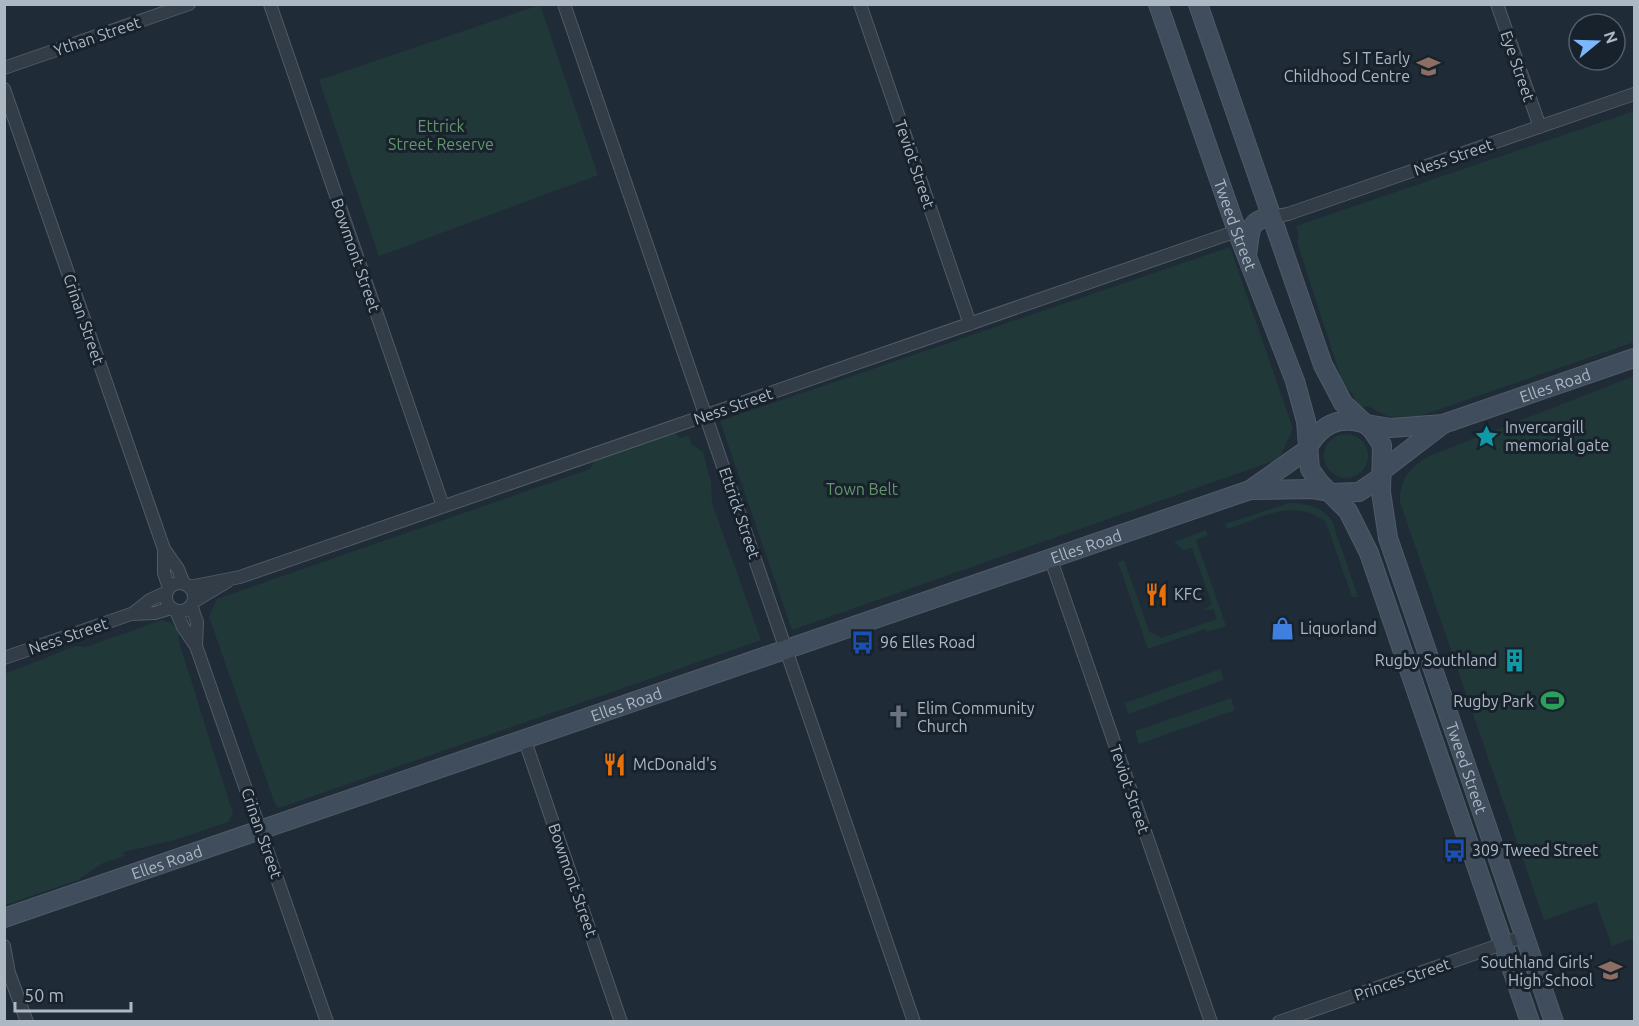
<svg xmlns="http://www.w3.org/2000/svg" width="1639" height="1026" font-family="Ubuntu,sans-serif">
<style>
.green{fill:#213839}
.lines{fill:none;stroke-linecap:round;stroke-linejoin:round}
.street-casing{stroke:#505b66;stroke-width:14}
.secondary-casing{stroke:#505b66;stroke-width:20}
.street{stroke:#333d48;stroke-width:12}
.secondary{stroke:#404d5c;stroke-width:18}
.labels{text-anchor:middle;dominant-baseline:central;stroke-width:6;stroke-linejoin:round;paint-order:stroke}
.street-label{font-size:16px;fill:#adb8c5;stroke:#18222d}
.poi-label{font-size:16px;fill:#adb8c5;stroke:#18222d;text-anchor:start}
.park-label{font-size:16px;fill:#64966b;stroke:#18222d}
</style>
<rect width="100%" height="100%" fill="#1f2c38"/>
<path class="green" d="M540,5L598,175L379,256L319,80Z
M1634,111V342L1420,416L1389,417L1368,406L1358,409L1353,394L1343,384L1297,242L1299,236L1296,226Z
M1230,247L1293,429L1279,459L792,630L720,421Z
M1634,376V938L1612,946L1596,902L1544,920L1400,502C1399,479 1412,464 1432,455Z
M673,432L681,438L688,435L692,445L703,452L711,483L712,503L761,640L279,808L275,804L209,617L217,599L590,469L595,460Z
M1324 456a22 22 0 1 1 44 0a22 22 0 1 1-44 0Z
M1289,503C1306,503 1322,507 1332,521L1358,597H1352L1326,522C1293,496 1262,519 1227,529L1225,524Z
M1206,530L1208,535L1196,540L1226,626L1207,632L1205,629L1148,649L1118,562L1124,560L1149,631L1161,638L1217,619L1213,609L1203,610L1212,604L1192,548L1183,550L1174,542Z
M162,620C175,624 179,628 179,642L233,814L228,822L175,840L123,852L124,856L103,863L78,880L5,905L4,674L76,646L86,647Z
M1220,669L1224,680L1128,714L1125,703Z
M1231,698L1235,710L1139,744L1135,731Z"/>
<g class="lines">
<defs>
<path id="street" d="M270,4L443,506
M564,4L914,1022
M860,4L970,324
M1497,4L1540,127
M4,68L189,4
M4,89L164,549L178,569L184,584
M1271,217L1288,214L1634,94
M164,549V573L169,588
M1050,557L1211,1022
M166 597a14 14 0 1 1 28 0a14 14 0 1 1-28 0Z
M189,587L240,577L1237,231
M193,602L228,581
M191,605L197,622L196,646
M176,611L183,627L196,646L327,1022
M132,614L150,600L167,592
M4,658L131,614L155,613L171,608
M524,738L621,1022
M4,946L9,973L27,1022
M1279,1022L1525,936"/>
<g id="secondary">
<path id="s1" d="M1158,4L1237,231L1295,381L1306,421L1310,469L1320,483L1348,511L1369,553L1530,1022"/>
<path id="s2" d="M1198,4L1323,365L1343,403L1372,430L1382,445L1381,492L1388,538L1554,1022"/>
<path d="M1247,255C1251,234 1246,220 1271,217"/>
<path id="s3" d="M1366,424L1391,428L1443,424L1634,358"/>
<path d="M1309,445C1322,425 1338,416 1363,423"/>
<path d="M1383,470L1443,424"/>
<path d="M1250,490L1312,489L1329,492"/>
<path d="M1331,493L1359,492L1381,477"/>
<path id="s4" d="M4,918L1250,490L1308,449"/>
</g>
</defs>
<use href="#street" class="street-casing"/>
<use href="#secondary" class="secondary-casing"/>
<use href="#street" class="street"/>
<use href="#secondary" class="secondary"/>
</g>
<defs>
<symbol id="school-bare" viewBox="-9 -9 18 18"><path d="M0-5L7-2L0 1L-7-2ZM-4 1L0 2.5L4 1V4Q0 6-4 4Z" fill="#8d6e63" stroke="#18222d" stroke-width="2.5" paint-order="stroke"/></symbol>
<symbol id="sight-bare" viewBox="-9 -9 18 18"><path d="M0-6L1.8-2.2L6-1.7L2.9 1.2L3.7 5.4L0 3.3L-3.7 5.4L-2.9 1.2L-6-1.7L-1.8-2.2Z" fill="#0f9aa8" stroke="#18222d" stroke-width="2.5" paint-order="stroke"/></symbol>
<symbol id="restaurant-bare" viewBox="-9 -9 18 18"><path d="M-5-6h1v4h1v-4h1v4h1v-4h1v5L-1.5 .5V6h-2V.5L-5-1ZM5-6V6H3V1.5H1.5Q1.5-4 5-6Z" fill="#e8710a" stroke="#18222d" stroke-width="2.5" paint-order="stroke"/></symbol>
<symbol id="shop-bare" viewBox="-9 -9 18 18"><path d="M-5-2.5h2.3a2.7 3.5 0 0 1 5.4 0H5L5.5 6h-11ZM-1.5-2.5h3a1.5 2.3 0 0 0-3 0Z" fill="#3f7fe0" stroke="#18222d" stroke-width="2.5" paint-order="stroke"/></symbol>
<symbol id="bus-bare" viewBox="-9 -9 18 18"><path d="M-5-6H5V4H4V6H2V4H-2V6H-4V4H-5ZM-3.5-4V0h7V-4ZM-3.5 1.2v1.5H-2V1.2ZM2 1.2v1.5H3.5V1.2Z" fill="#1a4fb4" stroke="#18222d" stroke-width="2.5" paint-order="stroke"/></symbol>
<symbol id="building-bare" viewBox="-9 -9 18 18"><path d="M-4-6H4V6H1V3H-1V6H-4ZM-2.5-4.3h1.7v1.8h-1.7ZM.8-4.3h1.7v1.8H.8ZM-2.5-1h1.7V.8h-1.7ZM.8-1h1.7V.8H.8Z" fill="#0f9aa8" stroke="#18222d" stroke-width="2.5" paint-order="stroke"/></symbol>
<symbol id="stadium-bare" viewBox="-9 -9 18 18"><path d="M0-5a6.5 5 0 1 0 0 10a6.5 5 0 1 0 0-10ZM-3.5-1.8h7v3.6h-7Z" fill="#2e9e5b" stroke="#18222d" stroke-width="2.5" paint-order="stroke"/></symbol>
<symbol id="church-bare" viewBox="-9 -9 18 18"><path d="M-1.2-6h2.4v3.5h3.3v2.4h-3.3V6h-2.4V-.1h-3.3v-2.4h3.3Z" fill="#6b7280" stroke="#18222d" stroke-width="2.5" paint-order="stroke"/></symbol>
</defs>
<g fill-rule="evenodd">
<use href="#school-bare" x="1412" y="50" width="33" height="33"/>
<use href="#sight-bare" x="1470" y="420" width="33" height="33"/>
<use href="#restaurant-bare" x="1140" y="578" width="33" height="33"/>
<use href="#shop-bare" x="1266" y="612" width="33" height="33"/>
<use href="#bus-bare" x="846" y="626" width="33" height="33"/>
<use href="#building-bare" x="1498" y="644" width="33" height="33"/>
<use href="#stadium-bare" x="1536" y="684" width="33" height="33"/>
<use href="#church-bare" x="882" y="700" width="33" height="33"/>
<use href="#restaurant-bare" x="598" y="748" width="33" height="33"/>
<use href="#bus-bare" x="1438" y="834" width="33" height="33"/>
<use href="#school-bare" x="1594" y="954" width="33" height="33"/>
</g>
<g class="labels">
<g class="street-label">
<text transform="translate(97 36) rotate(-19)">Ythan Street</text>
<text transform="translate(1518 66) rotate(71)">Eye Street</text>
<text transform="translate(1453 157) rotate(-19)">Ness Street</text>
<text transform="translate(915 164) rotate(71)">Teviot Street</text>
<text stroke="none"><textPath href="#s1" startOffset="234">Tweed Street</textPath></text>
<text transform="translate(356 255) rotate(71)">Bowmont Street</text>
<text transform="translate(84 319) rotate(71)">Crinan Street</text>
<text stroke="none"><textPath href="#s3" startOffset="196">Elles Road</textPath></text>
<text transform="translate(733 406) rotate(-19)">Ness Street</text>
<text transform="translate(740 513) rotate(71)">Ettrick Street</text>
<text stroke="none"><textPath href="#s4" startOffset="1144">Elles Road</textPath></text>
<text transform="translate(68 636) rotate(-19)">Ness Street</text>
<text stroke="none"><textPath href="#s4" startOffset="658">Elles Road</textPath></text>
<text stroke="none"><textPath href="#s2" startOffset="819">Tweed Street</textPath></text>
<text transform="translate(1130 789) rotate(71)">Teviot Street</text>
<text transform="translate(262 833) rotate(71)">Crinan Street</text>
<text stroke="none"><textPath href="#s4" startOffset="172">Elles Road</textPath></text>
<text transform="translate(573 880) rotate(71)">Bowmont Street</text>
<text transform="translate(1402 979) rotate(-19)">Princes Street</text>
</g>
<g class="poi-label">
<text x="1410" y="58" text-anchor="end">S I T Early<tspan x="1410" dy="18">Childhood Centre</tspan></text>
<text x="1505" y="427">Invercargill<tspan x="1505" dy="18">memorial gate</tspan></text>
<text x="1174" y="594">KFC</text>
<text x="1300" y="628">Liquorland</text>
<text x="880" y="642">96 Elles Road</text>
<text x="1497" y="660" text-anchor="end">Rugby Southland</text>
<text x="1534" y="701" text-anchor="end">Rugby Park</text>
<text x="917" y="708">Elim Community<tspan x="917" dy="18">Church</tspan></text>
<text x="633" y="764">McDonald's</text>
<text x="1472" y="850">309 Tweed Street</text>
<text x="1593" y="962" text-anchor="end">Southland Girls'<tspan x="1593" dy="18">High School</tspan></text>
</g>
<g class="park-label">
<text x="441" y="126">Ettrick<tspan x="441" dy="18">Street Reserve</tspan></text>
<text x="862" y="489">Town Belt</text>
</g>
</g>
<rect width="1639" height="1026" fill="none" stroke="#adb8c5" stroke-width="12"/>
<g transform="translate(1597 42) rotate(71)"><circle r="28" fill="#18222d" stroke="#545e6a" stroke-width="1.5"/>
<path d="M0-4.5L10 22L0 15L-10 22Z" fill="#7bb7fc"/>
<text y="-9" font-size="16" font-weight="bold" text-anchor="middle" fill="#adb8c5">N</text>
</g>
<path d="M15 1002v9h116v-9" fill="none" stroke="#adb8c5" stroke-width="3"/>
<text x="24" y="1002" font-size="18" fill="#adb8c5" stroke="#18222d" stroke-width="4.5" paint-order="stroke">50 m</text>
</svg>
